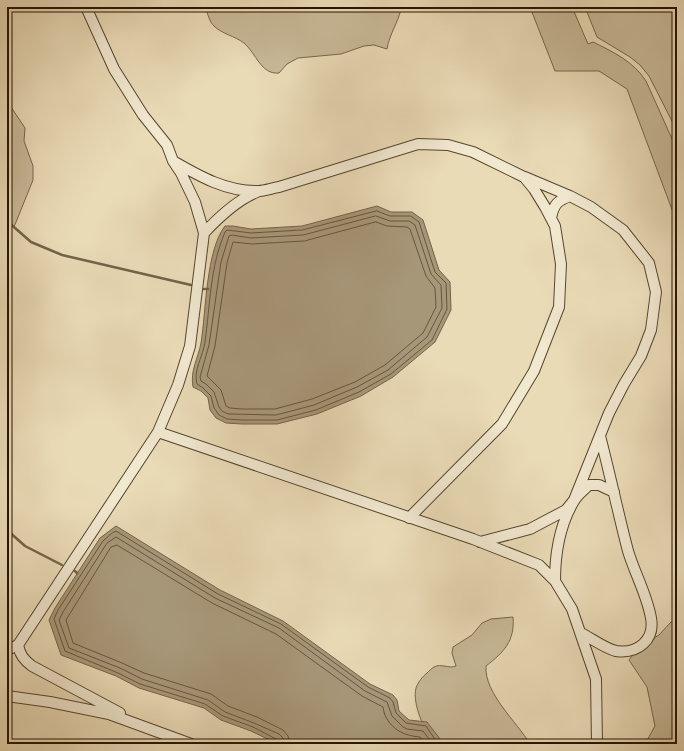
<svg xmlns="http://www.w3.org/2000/svg" width="684" height="751" font-family="'IM FELL English',serif">
<style>
.green{fill:#c8b998;stroke:#76664c}
.water{fill:#a79779;stroke:#736349}
.lines{fill:none;stroke-linecap:round;stroke-linejoin:round}
.shore{stroke:#66563c;stroke-width:1}
.stream{stroke:#736349;stroke-width:2.5}
.minor-casing{stroke:#56462e;stroke-width:12}
.minor{stroke:#f1e8d0;stroke-width:10}
</style>
<rect width="100%" height="100%" fill="#eadbb7"/>
<filter id="stains"><feTurbulence type="fractalNoise" baseFrequency=".005" numOctaves="4"/><feColorMatrix values="0 0 0 0 .2 0 0 0 0 .09 0 0 0 0 .02 0 0 0 .5 -.17"/></filter>
<radialGradient id="worn" r=".72"><stop offset=".6" stop-color="#630" stop-opacity="0"/><stop offset="1" stop-color="#630" stop-opacity=".3"/></radialGradient>
<path class="green" d="M205,7H399L401,9C398,23 389,35 387,49L374,45L364,46L341,54L298,58L287,64L279,73C261,75 256,53 244,43C235,36 222,34 214,26C210,23 207,12 205,7Z
M530,7H572L588,44L593,42C613,52 633,61 646,81L677,150V223L627,89L599,71H555Z
M585,7H677V131L649,76L640,65L630,57L597,37Z
M7,101L25,128L24,141L33,166V180L14,227L7,223Z
M513,617C515,641 504,652 486,666C484,693 517,722 530,744H432C425,729 412,705 416,688C418,682 423,676 427,673C429,671 432,668 434,667C441,663 449,669 456,666L452,653L453,647L472,635L482,623L491,619Z
M677,621V744H645L655,726L647,687L629,660L639,647L659,635L671,622Z"/>
<path class="water" d="M377,206L391,212H412L423,220L439,270L450,282L451,310L435,342L393,377L361,396L317,414L277,424H242L226,423L216,418L210,410L208,398L201,391L193,387C190,370 198,359 201,343C206,312 206,250 225,226H233L251,229L302,226Z
M116,526L220,590L283,621L370,684L393,695L397,700L399,711L409,720L427,722L440,739L442,744H278L251,731L221,720L204,708L139,688L116,676L61,655L49,620L55,608L100,538Z"/>
<g class="lines">
<path class="shore" d="M377,211L390,216H411L419,222L435,272L446,283L447,309L432,340L391,374L359,392L316,410L277,420H242L227,419L219,415L214,408L211,396L203,388L197,384C193,371 203,356 205,342C210,306 210,267 225,232L227,230L251,233L302,230Z
M376,216L390,221H409L415,225L431,274L441,285L442,308L427,337L388,370L357,387L314,405L276,415L228,414L222,411L219,407L214,392L206,384L201,381L200,377L209,345L221,262L229,236L232,235L251,238L303,235Z
M376,222L387,226L407,227L410,229L426,276L435,288L436,307L423,333L385,365L355,382L312,399L275,409H242L230,408L226,406L221,390L207,376L215,346L227,263L233,242L252,244L304,241Z
M279,744L276,739L253,727L223,716L205,704L140,684L118,673L65,651L54,619L58,610L103,541L112,533L116,531L218,594L281,624L368,687L390,698L393,702L396,713L406,723L426,726L438,744
M284,744L283,738L279,734L254,723L225,712L208,700L142,679L120,668L69,648L59,620L63,612L107,543L116,537L215,598L279,628L365,691L387,702L392,716L403,727L407,729L423,731L433,744
M290,744L288,736L283,730L257,717L228,706L211,694L144,673L122,663L73,643L66,620L111,547L117,545L212,603L276,634L362,696L383,707C384,711 384,715 387,719C394,731 406,736 420,737L426,744"/>
<path class="stream" d="M7,221L31,242L62,255L191,285
M204,289H208
M7,530L25,546L62,565
M75,571L77,573"/>
<defs>
<path id="minor" d="M173,161C199,176 227,192 258,191C265,191 272,188 279,187L418,144L448,145L473,152L524,177L534,189L545,207L555,226L561,264L559,307L534,371L502,424L409,518
M551,218C554,204 557,201 570,196
M204,233C219,217 237,200 257,192
M158,432L473,539L539,565L555,581L572,609L596,679L597,744
M480,542L530,529L566,510L574,500L609,413L624,384L641,356L651,330L656,292L649,263L623,230L591,207L570,196L525,177
M555,581C555,553 559,526 574,501C577,495 584,490 589,485H599L614,492
M581,633C591,638 606,649 616,651C638,654 655,640 651,618C647,595 635,574 628,551C618,513 610,474 600,436
M18,645C20,655 24,660 32,666L120,713
M7,650L18,645L158,432L178,385L190,346L204,233L195,202L181,173L173,161L167,145L143,115L114,69L86,7
M7,696L50,702L109,714L191,744"/>
</defs>
<use href="#minor" class="minor-casing"/>
<use href="#minor" class="minor"/>
</g>
<rect width="684" height="751" fill="none" stroke="#eadbb7" stroke-width="24"/>
<rect x="8" y="8" width="668" height="735" fill="none" stroke="#241400" stroke-width="2"/>
<rect x="12" y="12" width="660" height="727" fill="none" stroke="#241400"/>
<rect width="100%" height="100%" filter="url(#stains)"/>
<rect width="100%" height="100%" fill="url(#worn)"/>
</svg>
